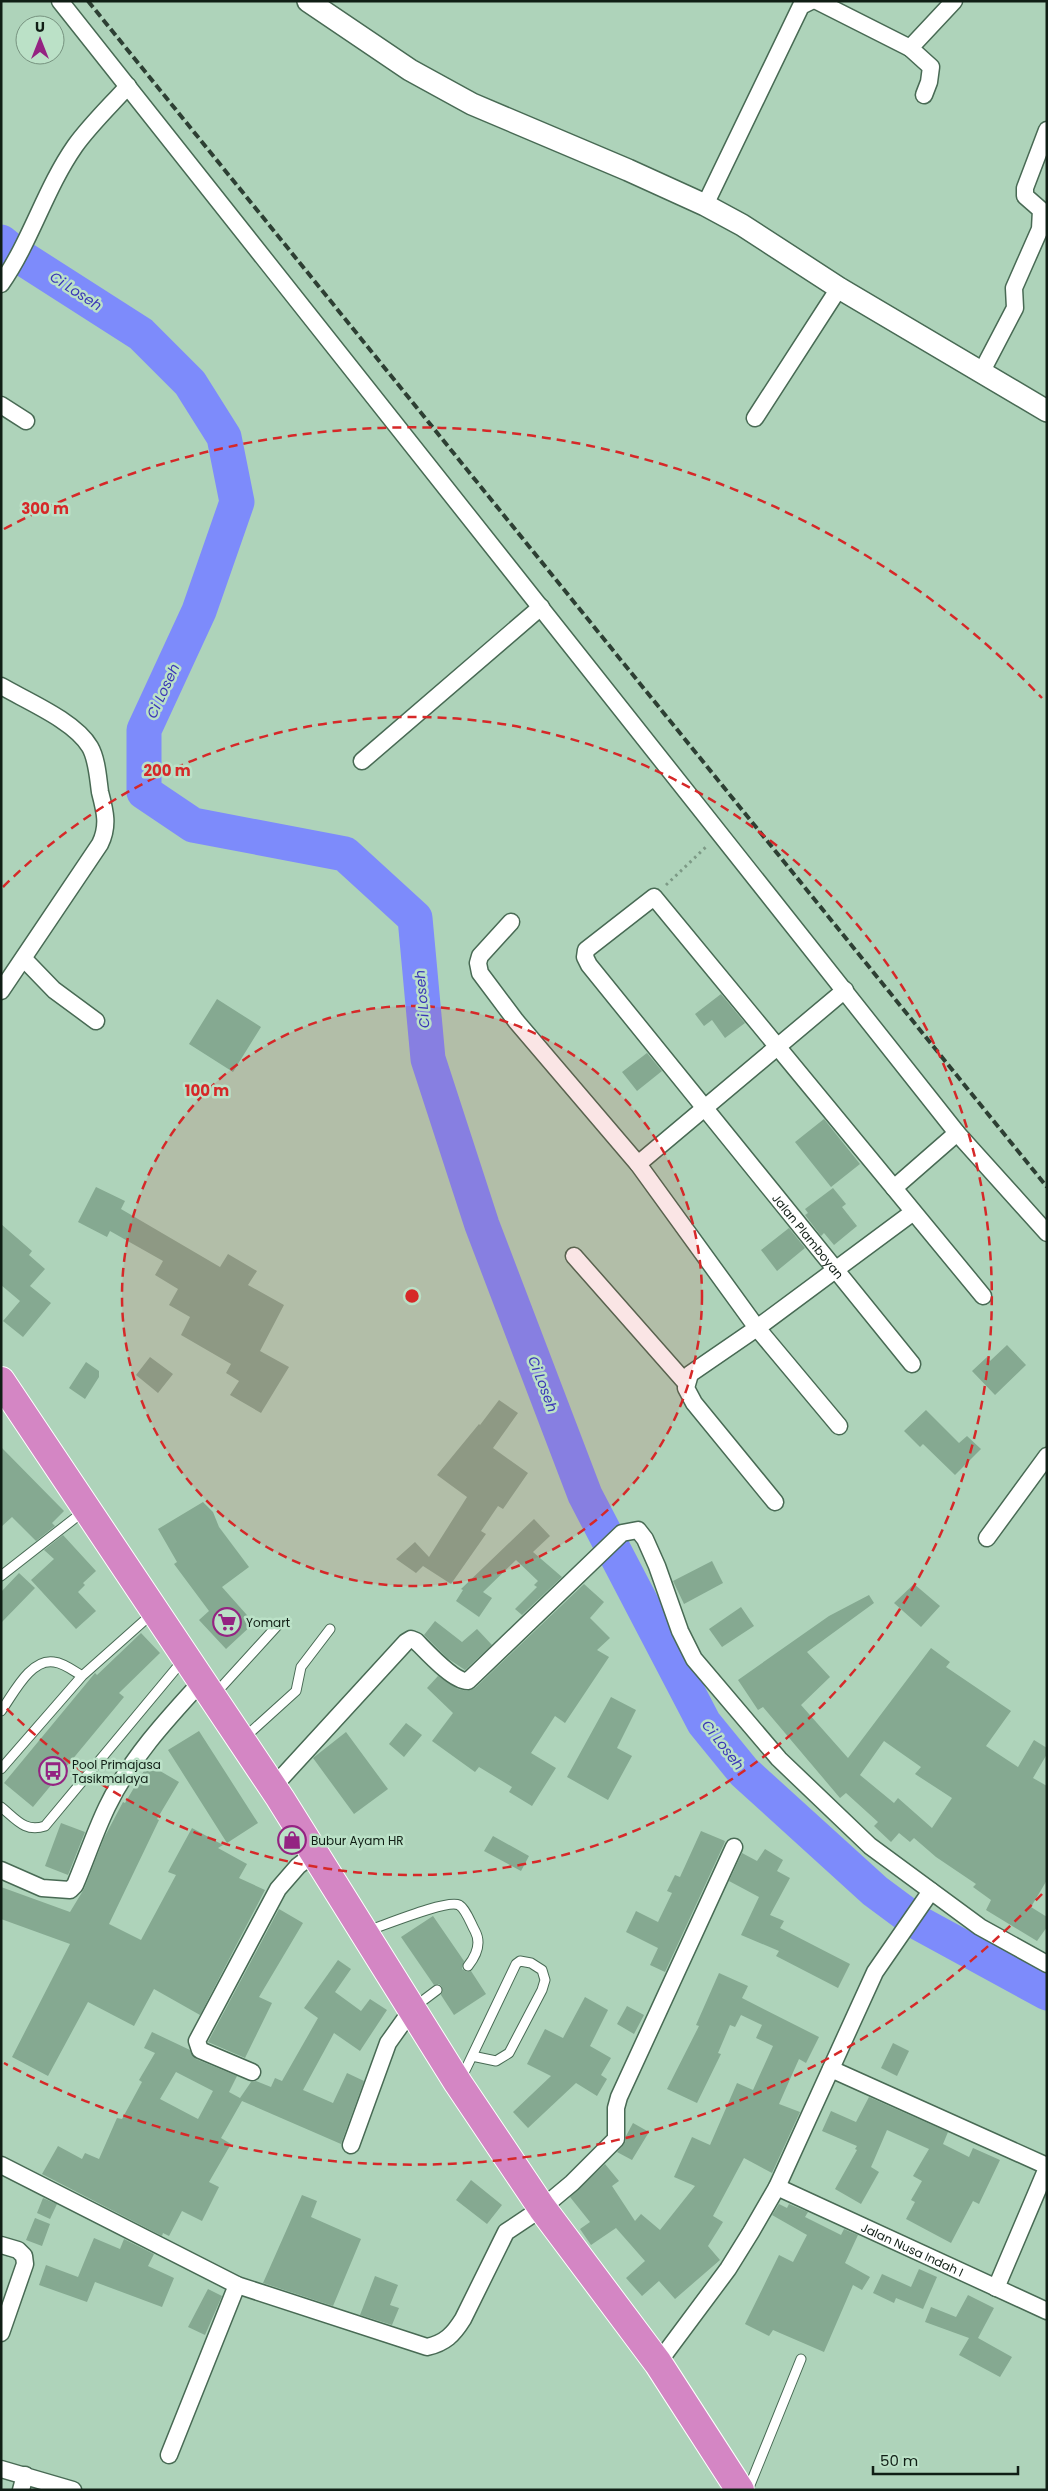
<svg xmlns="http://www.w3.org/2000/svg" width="1048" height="2491" font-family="Poppins,sans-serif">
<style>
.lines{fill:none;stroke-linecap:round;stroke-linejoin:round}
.river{stroke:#7d8bfb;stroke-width:35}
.building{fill:#85a991;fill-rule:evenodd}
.service-casing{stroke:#486a54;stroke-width:11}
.minor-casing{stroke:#486a54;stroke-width:19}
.tertiary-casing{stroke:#486a54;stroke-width:24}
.trunk-casing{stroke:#fff;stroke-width:30}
.path{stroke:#7d9a86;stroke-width:3;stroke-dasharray:2.5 4;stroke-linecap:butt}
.service{stroke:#fff;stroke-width:9}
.minor{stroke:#fff;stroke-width:16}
.tertiary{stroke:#fff;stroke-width:21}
.trunk{stroke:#d486c4;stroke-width:28}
.rail{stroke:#2d3f33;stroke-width:4;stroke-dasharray:8 4;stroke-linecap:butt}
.ring{fill:none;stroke:#d62828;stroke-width:2.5;stroke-dasharray:9 6}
.labels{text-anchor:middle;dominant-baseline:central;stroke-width:5;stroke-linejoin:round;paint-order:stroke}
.street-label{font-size:12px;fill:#101e15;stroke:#bbe1c7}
.poi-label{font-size:12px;fill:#101e15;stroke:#bbe1c7;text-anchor:start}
.water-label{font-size:14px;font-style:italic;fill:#3b37b7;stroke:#bbe1c7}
.centre{fill:#d62828;stroke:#bbe1c7;stroke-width:2.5}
.ring-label{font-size:15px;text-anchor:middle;font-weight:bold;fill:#d62828;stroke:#bbe1c7;stroke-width:5;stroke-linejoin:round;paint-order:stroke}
</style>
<rect width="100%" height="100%" fill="#aed3ba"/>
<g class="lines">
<path class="river" d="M1,242L16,254L141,334L190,383L224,437L237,502L199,611L144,730V792L193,825L345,854L415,918L428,1059L482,1225L585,1495L704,1723L744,1772L875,1891L910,1917
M915,1921L1047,1993"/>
</g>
<path class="building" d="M721,994L745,1023L725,1038L712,1020L704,1026L695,1014Z
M217,999L261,1027L233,1072L189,1044Z
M647,1053L662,1071L637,1091L622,1072Z
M824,1119L860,1164L831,1187L795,1142Z
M96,1187L125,1201L121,1209L220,1267L228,1254L257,1271L248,1285L284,1305L260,1351L289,1367L261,1413L230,1395L239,1381L226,1373L231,1364L181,1335L190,1317L169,1305L178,1289L155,1275L163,1261L110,1231L107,1237L78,1222Z
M833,1188L846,1204L842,1207L857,1226L834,1245L824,1233L821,1236L805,1215L808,1213L805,1209Z
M1,1224L32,1251L29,1255L45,1269L30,1286L51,1303L23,1337L3,1321L20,1301L1,1285Z
M789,1228L805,1248L777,1271L761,1250Z
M1007,1345L1026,1365L995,1395L972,1371L987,1357L990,1361Z
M150,1357L173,1374L158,1393L136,1375Z
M86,1362L99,1371V1377L85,1399L69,1388Z
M499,1400L518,1413L493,1448L528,1473L503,1509L498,1506L481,1531L486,1534L451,1584L423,1566L416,1573L396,1559L415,1542L429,1557L467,1497L437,1475L479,1424L480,1425Z
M926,1410L959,1443L967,1436L981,1449L955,1475L923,1444L920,1447L904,1431Z
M1,1447L64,1511L52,1523L55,1526L36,1541L12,1517L1,1527Z
M203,1502L213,1512L219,1527L249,1567L222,1587L254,1623L226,1649L199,1620L209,1611L174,1564L177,1562L158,1529Z
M534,1519L550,1536L533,1552L562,1577L522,1615L515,1609L537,1587L534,1585L538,1581L516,1560L483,1592L492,1598L479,1617L456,1601L463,1590L461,1589Z
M63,1535L96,1571L83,1583L85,1585L78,1592L96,1611L76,1629L31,1580L54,1559L44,1550Z
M712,1561L723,1583L684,1604L673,1581Z
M19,1573L35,1588L1,1623V1592Z
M584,1584L604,1602L590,1618L610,1638L597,1650L609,1657L565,1723L555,1716L531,1753L556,1768L532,1806L509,1792L512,1787L479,1767L475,1772L432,1741L453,1713L427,1688L438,1676L458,1689L467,1691L475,1688Z
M914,1584L940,1606L921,1627L894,1603Z
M869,1595L874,1603L807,1652L830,1677L801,1705L848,1758L931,1648L950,1662L946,1667L1011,1711L986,1746L1018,1767L1034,1740L1047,1748V1754L1033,1778L1047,1786V1880L1031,1907L1047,1917V1927L1037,1941L986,1910L991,1900L973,1887L976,1884L936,1857L914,1838L910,1842L899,1833L891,1842L874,1826L878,1822L846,1793L840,1798L763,1707L758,1710L738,1680L829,1616ZM884,1741L921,1767L915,1774L952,1798L932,1828L898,1798L894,1803L860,1775Z
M741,1607L754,1626L722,1647L709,1629Z
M435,1621L462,1642L477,1629L492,1645L465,1670L447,1658L424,1635Z
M141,1633L160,1653L119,1693L124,1697L33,1807L4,1783L95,1673L97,1675Z
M611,1697L636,1710L617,1748L632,1756L608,1800L567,1777Z
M406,1723L422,1735L404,1757L389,1744Z
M199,1731L258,1823L227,1843L168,1750Z
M346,1732L388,1789L354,1814L313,1758Z
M148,1764L179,1782L157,1819L159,1820L109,1924L141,1940L176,1875L168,1872L192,1828L223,1845L218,1848L247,1864L239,1878L265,1890L200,2015L154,1989L134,2026L88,2002L48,2076L12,2057L70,1944L1,1919V1887L70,1912L84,1889L104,1838L123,1802L125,1803Z
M61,1823L85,1832L68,1875L45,1866Z
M701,1831L725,1841L724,1844L665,1972L650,1965L658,1948L626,1932L636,1911L658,1922L672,1893L667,1891L675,1875L680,1877Z
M493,1836L529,1856L521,1871L484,1851Z
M765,1849L783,1860L777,1871L790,1878L770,1915L784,1921L780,1928L850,1964L838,1988L776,1956L779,1951L741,1935L759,1897L729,1881L742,1853L757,1861Z
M279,1909L303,1923L259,1997L272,2003L245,2058L208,2042Z
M433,1916L464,1961L462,1969L467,1972L471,1971L486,1994L454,2015L441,1995L442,1987L439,1984L434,1985L401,1937Z
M338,1960L351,1969L335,1992L361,2011L370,1999L387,2010L360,2051L334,2033L303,2090L333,2103L347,2073L364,2081L341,2144L242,2101L221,2138L231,2144L209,2182L219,2187L202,2221L182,2211L169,2236L163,2233L162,2236L42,2174L58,2146L82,2159L85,2153L99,2159L117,2118L122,2119L142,2082L139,2080L155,2053L144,2048L152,2032L190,2050L196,2059L237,2076L229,2092L240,2098L251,2082L256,2081L271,2087L275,2078L282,2081L318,2018L304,2008ZM176,2072L213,2091L198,2119L160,2099Z
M719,1973L748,1986L742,1998L819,2037L806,2063L799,2059L779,2104L800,2112L772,2173L744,2158L713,2216L723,2222L708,2246L720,2260L675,2299L659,2281L642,2296L626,2278L645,2261L616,2228L591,2245L580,2229L590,2222L570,2197L605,2164L619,2181L612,2186L635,2221L641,2214L660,2230L695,2186L674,2177L692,2137L710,2145L737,2083L753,2090L773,2046L756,2038L762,2025L741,2015L735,2027L730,2025L718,2053L721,2054L697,2103L667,2089L699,2026L696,2025Z
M585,1997L608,2010L590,2046L611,2058L601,2075L607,2079L597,2096L576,2083L528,2128L513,2112L551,2076L527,2064L545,2029L563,2038Z
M627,2006L644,2015L634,2034L617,2024Z
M893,2043L909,2051L897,2076L881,2068Z
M869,2097L948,2132L943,2144L969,2157L973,2148L1000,2160L979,2204L973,2201L951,2243L906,2219L915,2202L911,2200L922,2181L913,2176L929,2149L887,2130L871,2167L879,2172L861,2204L835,2189L857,2150L855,2149L857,2146L822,2131L831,2111L856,2122Z
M633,2123L649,2132L632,2160L617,2152L625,2143L626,2136Z
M471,2180L502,2205L487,2224L456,2200Z
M302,2195L317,2201L311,2217L361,2239L333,2306L263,2283Z
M43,2198L57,2204L50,2219L37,2213Z
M779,2204L787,2208L789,2204L808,2212L805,2217L841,2235L844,2229L858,2235L845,2263L870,2277L862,2290L853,2285L824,2352L773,2330L769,2336L745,2324L779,2255L793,2262L807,2235L772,2215Z
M35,2218L50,2224L42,2246L26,2240Z
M94,2238L120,2249L124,2239L154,2254L148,2266L174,2278L162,2307L95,2282L87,2302L39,2285L46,2265L78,2277Z
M919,2269L937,2277L923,2309L896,2298L894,2303L873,2293L882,2274L911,2287Z
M375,2276L398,2285L390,2305L399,2308L392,2325L360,2315Z
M208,2289L222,2296L205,2335L188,2327Z
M968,2295L994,2308L978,2338L1012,2357L1000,2377L959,2355L969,2338L925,2322L931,2307L956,2317Z"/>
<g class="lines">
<defs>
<path id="service" d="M1,1576L84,1511
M215,1694L277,1626
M1,1711C13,1695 30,1658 54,1662C64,1663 74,1671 82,1676
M244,1738L296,1691L301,1667L330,1629
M1,1769L82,1676L154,1612
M1,1807C16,1819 25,1833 45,1826L184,1659
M367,1931C383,1926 447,1899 459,1905C466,1909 471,1924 475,1931C482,1944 476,1956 468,1966
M413,2008L437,1990
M461,2079L516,1964L520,1961L531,1963L542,1970L545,1980L542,1990L509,2053L496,2061L472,2056
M748,2490L801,2359"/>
<g id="minor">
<path d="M60,1L957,1133L1047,1233"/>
<path d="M817,1L910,48L954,1"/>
<path d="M910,48L931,67L929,82L924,95"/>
<path d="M705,205L801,6L811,1"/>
<path d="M1,284C31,241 45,189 75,146C90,125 110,106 128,86"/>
<path d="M981,373L1015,308L1014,288L1040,229L1041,210L1025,196V188L1047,130"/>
<path d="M1,405L26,421"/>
<path d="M755,418L839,288"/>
<path d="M1,686C27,701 75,721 90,747C97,759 98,778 100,792C105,811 109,826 100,844L1,991"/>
<path d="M362,761L541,607"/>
<path d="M511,922L480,956L478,963L480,973L516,1021L638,1164L757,1328L690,1374L686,1388L694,1403L775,1502"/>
<path d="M24,959L54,990L96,1021"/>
<path d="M957,1133L894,1188L983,1296"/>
<path d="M638,1164L845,990"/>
<path id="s1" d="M894,1188L654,897L586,950L585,957L589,965L912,1364"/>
<path d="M574,1256L686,1383"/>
<path d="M839,1426L757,1328L912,1213"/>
<path d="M987,1538L1047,1456"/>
<path d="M273,1787L406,1642L411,1639L416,1641C427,1652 454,1682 468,1681L622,1533L638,1530L645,1539L657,1566L680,1631L694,1659L779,1759L870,1846L980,1927L1047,1964"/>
<path d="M1,1870L42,1888L70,1890L75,1885C86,1859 95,1832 107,1807C130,1759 167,1719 202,1681"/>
<path d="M831,2069L1047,2166"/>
<path d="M252,2072L200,2050L197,2041L278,1889L298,1866L315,1853"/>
<path d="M351,2145L388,2043L413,2008"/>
<path d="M1,2165L237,2285L427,2347C445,2343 453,2335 463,2319L506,2232L542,2208L572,2183L616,2139V2108L619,2097L734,1847"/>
<path id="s2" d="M777,2187L1047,2311"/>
<path d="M1,2245L18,2250L24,2256L25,2264L1,2333"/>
<path d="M996,2288L1047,2168"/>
<path d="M658,2363L728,2269L751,2232L777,2187L875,1972L931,1891"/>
<path d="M169,2455L237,2285"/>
<path d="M1,2469L73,2490"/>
<path d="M21,2490L25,2475"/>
</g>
<path id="tertiary" d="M308,1L410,70L472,104L628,170L705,205L742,225L839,288L1047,411"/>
<path id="trunk" d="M1,1381L280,1798L458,2083L542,2208L658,2363L740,2490"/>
</defs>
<use href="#service" class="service-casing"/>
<use href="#minor" class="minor-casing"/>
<use href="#tertiary" class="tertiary-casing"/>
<use href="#trunk" class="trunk-casing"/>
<path class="path" d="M666,885L707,846"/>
<use href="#service" class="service"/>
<use href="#minor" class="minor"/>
<use href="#tertiary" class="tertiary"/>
<use href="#trunk" class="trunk"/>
<path class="rail" d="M88,1L1047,1187"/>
</g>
<circle cx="412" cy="1296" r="290" fill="#d62828" fill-opacity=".12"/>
<g class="ring">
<circle cx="412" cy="1296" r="290"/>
<path d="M3 887A579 579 0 1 1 3 1705"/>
<path d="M1042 1894A869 869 0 0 1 4 2063M4 529A869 869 0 0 1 1042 698"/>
</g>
<defs>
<symbol id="supermarket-ring" viewBox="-11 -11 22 22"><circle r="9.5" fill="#bbe1c7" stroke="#942382" stroke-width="1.5"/><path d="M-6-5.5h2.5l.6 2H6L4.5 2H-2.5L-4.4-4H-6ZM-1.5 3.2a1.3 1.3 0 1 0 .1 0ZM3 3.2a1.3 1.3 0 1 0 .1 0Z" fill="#942382"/></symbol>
<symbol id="bus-ring" viewBox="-11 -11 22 22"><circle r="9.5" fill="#bbe1c7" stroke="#942382" stroke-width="1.5"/><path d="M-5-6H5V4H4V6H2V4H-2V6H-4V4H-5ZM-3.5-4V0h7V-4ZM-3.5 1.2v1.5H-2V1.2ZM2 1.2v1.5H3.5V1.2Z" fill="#942382"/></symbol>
<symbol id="shop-ring" viewBox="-11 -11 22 22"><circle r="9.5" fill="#bbe1c7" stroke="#942382" stroke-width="1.5"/><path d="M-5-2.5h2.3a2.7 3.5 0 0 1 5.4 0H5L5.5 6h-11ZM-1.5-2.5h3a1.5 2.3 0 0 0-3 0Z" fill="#942382"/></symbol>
</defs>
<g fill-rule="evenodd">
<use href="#supermarket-ring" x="211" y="1606" width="32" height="32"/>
<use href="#bus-ring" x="37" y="1755" width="32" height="32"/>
<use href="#shop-ring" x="276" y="1824" width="32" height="32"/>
</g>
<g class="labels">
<g class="street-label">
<text stroke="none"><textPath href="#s1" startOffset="828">Jalan Plamboyan</textPath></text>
<text stroke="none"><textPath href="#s2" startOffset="149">Jalan Nusa Indah I</textPath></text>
</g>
<g class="poi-label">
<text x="246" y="1622">Yomart</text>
<text x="72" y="1764">Pool Primajasa<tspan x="72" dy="14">Tasikmalaya</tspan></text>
<text x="311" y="1840">Bubur Ayam HR</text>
</g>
<g class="water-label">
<text transform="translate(76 291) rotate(33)">Ci Loseh</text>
<text transform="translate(163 691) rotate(-65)">Ci Loseh</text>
<text transform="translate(422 999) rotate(-95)">Ci Loseh</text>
<text transform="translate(543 1384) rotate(69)">Ci Loseh</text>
<text transform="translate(723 1745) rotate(52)">Ci Loseh</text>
</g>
</g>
<circle cx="412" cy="1296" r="8" class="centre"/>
<g class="ring-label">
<text x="45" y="514">300 m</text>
<text x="167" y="776">200 m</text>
<text x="207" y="1096">100 m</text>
</g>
<rect width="1048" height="2491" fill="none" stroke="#101e15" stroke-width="5"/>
<g transform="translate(40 40)"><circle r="24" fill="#bbe1c7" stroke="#779380"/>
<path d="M0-4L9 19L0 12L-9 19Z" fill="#942382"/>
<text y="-8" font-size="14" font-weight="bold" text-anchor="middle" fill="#101e15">U</text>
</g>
<path d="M873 2466v8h145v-8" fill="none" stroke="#101e15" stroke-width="2.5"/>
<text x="880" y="2466" font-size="15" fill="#101e15" stroke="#bbe1c7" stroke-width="4" paint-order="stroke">50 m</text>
</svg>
